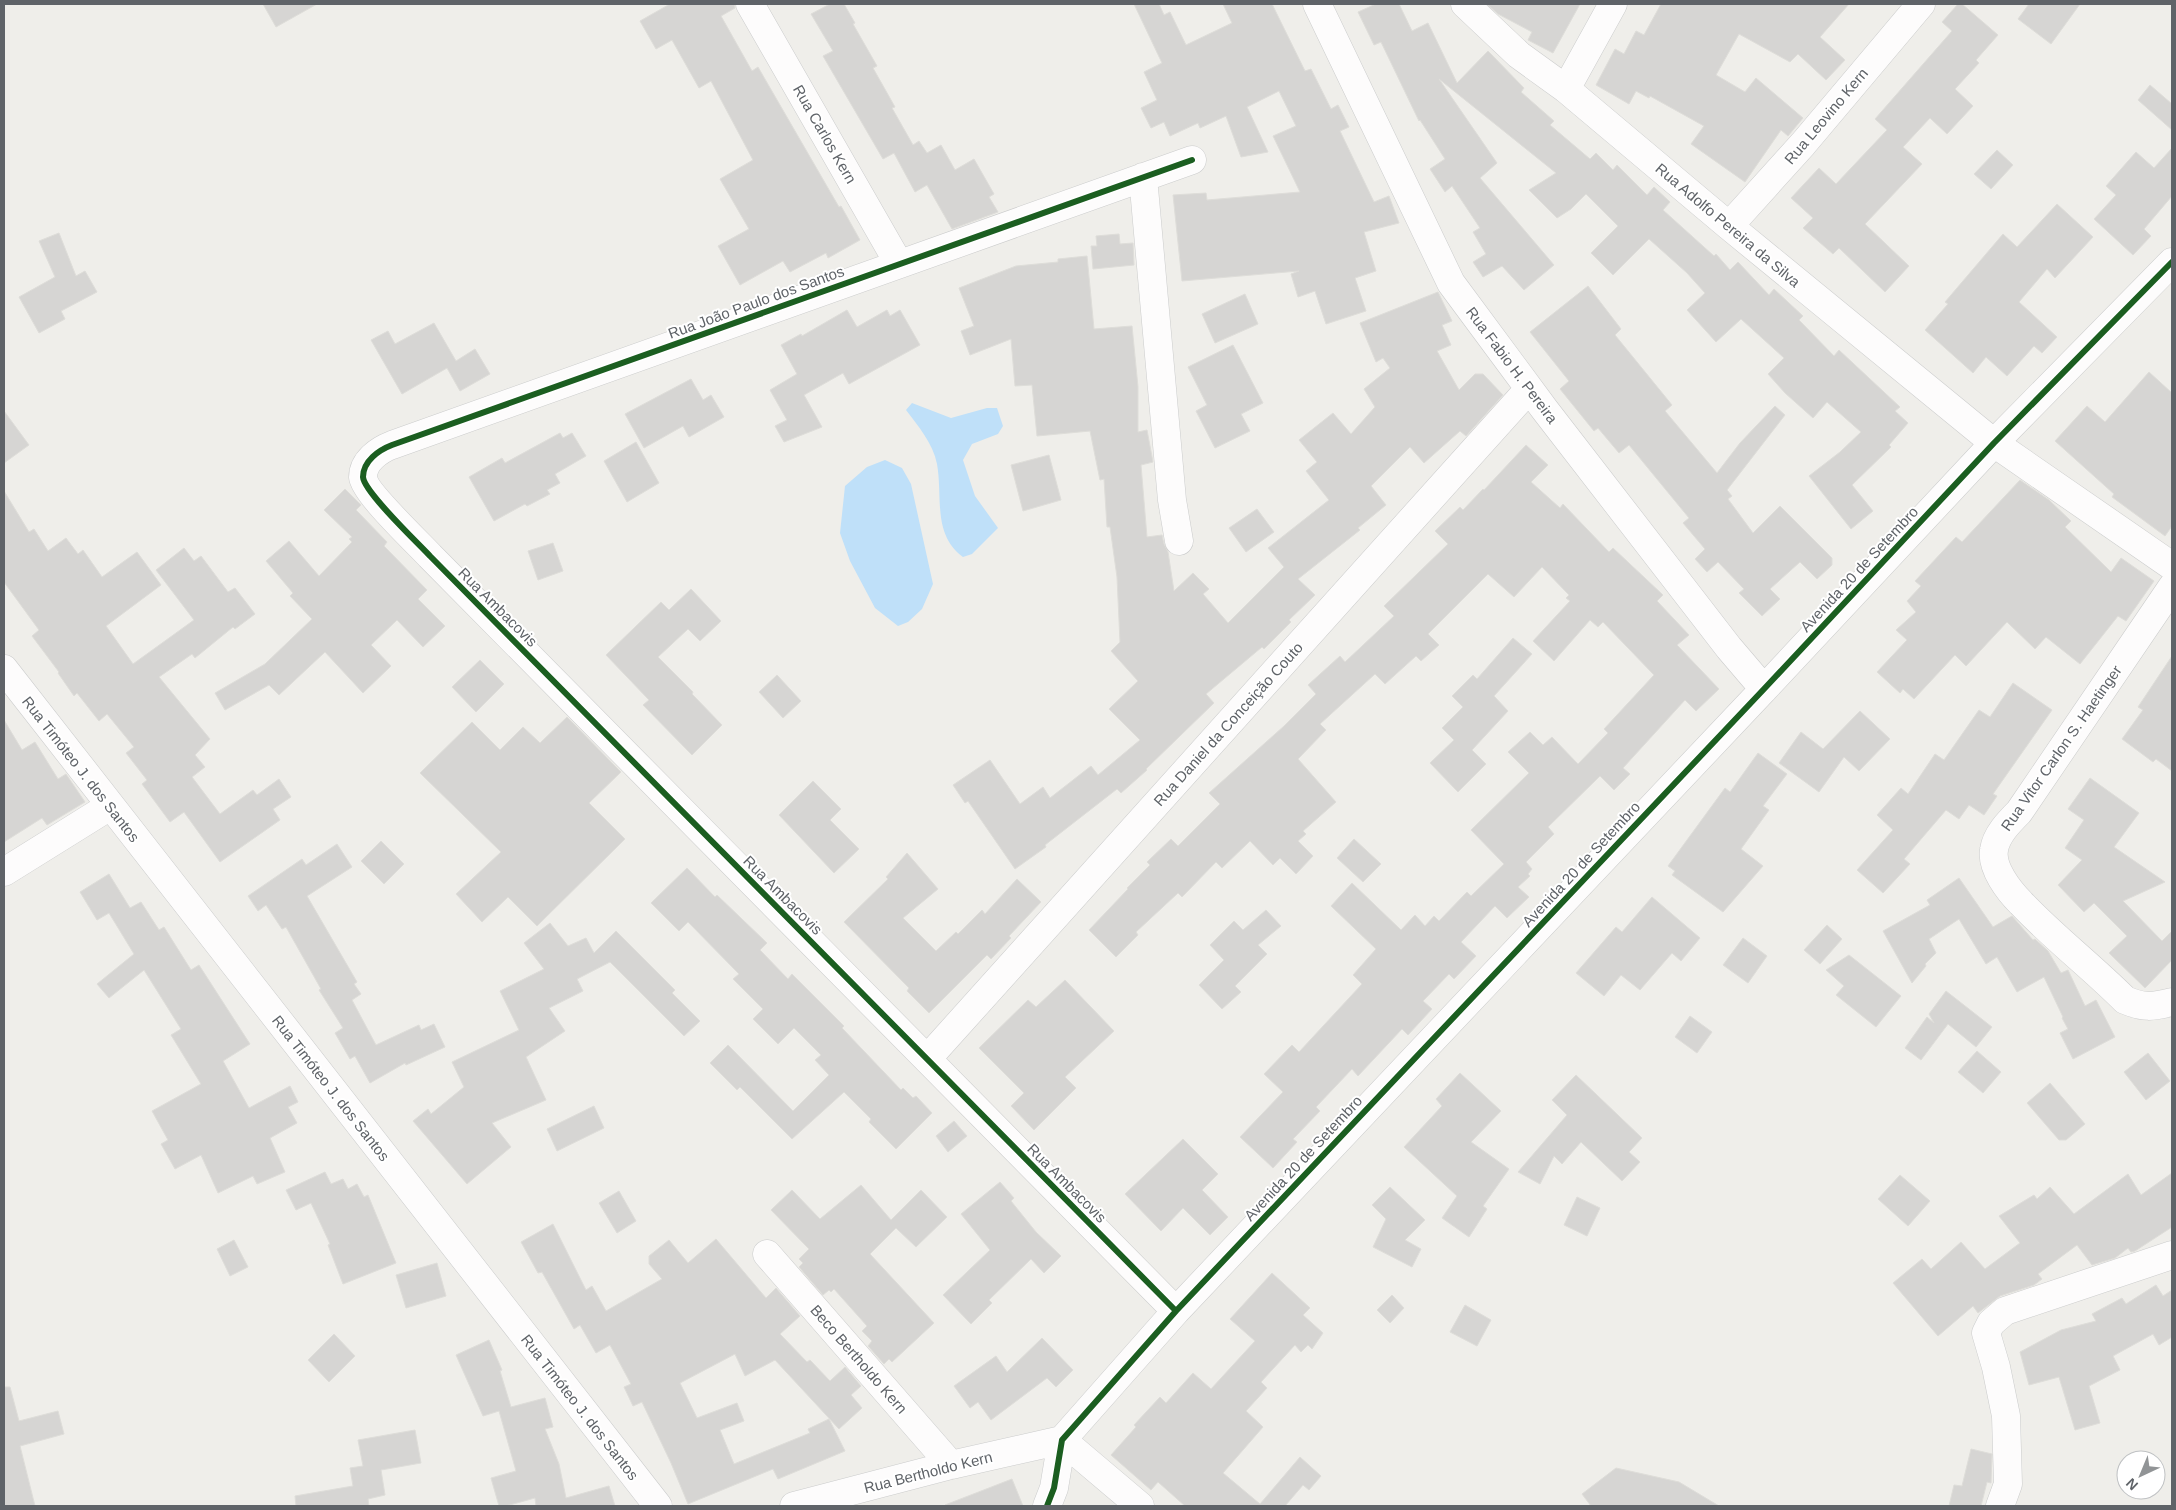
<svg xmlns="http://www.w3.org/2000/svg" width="2176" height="1510" font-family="Arial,sans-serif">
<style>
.water{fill:#bfe0f9}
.building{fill:#d6d5d3;stroke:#deddd9}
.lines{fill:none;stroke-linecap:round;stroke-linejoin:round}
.minor-casing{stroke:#cbcccc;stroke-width:29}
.minor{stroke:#fdfcfc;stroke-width:28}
.cycleway-casing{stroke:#fff;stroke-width:9}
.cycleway{stroke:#1b5e20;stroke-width:6}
.labels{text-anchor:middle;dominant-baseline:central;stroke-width:4;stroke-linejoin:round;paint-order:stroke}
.street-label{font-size:15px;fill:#5f6368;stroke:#fff}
</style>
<rect width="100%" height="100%" fill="#efeeea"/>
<path class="water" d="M912,403L951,418L987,408H997L1003,426L998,434L972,444L963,460L975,496L998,528L972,554L963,557C932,534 943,497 937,464C933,443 918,426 906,410Z
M885,460L902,468L911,484L933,584L922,609L908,622L898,626L875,608L850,561L840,533L845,486L867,467Z"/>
<path class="building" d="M263,4H317L276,27Z
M670,4H734L735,8L721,16L752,71L758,67L839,207L841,206L860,240L828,258L826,253L790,272L783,261L740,285L718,246L749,229L720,179L753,160L711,81L699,88L672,40L656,49L640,21Z
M830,4H844L855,23L853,24L877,66L873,68L895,107L892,108L913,145L919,141L927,153L941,145L955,170L974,159L994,194L989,197L998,212L952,229L927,185L915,192L894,153L883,159L823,56L833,51L811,14Z
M1134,4H1159L1164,15L1170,12L1186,45L1232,23L1223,4H1272L1305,71L1311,69L1331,109L1338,105L1349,127L1340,131L1374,202L1389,196L1399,223L1364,232L1376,271L1355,278L1366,311L1326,324L1315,291L1298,297L1291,274L1299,271L1182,281L1173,195L1206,193L1207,200L1300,192L1273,136L1296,126L1279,91L1247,107L1268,152L1241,157L1226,116L1200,128L1198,123L1170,136L1164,122L1151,128L1141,108L1157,100L1144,72L1162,63Z
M1376,4H1399L1412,31L1428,23L1457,83L1488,51L1524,88L1521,92L1554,121L1550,125L1590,159L1596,153L1613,170L1617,165L1647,195L1654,187L1670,202L1663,210L1714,256L1716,254L1730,270L1738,262L1769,295L1774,289L1803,316L1799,320L1834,356L1839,350L1900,407L1895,411L1908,423L1889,445L1891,447L1852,485L1873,511L1851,529L1809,476L1840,452L1861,432L1827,402L1813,418L1785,393L1768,374L1784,358L1741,319L1716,342L1687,310L1705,293L1687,273L1649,239L1613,275L1591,253L1618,226L1586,194L1571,209L1557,218L1529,190L1556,173L1439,79L1497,163L1480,178L1554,265L1524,290L1502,266L1483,277L1473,262L1486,254L1473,232L1480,228L1452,186L1445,192L1430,169L1445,159L1420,120L1419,121L1381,42L1374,45L1358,12Z
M1487,4H1580L1553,53L1528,40L1532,32L1498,14Z
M1661,4H1849L1820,37L1845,60L1826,80L1798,54L1790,62L1739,34L1716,75L1745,92L1756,78L1803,118L1788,136L1781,130L1745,182L1691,144L1704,126L1650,96L1649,98L1636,91L1629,104L1596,85L1615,49L1624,54L1636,31L1644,35Z
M1958,4H1962L1998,35L1976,60L1979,63L1955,89L1973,106L1947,134L1930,118L1903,147L1922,164L1865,224L1909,266L1885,292L1839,248L1833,254L1803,228L1813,218L1791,198L1819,168L1836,184L1887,130L1875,119L1952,31L1942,22Z
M2029,4H2080L2051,44L2018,19Z
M2150,85L2172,104V130L2138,100Z
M2172,148V196L2144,229L2151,236L2133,255L2094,219L2116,195L2106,186L2136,152L2154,168Z
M1997,150L2013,165L1991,189L1974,174Z
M2057,204L2093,237L2055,278L2047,269L2019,302L2057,337L2042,353L2034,346L2007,376L1986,357L1973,373L1925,330L1948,304L1945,302L2003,234L2017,247Z
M59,233L76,276L85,271L97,292L61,311L65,319L39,333L19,297L55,277L39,241Z
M1119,234L1120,244L1133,243L1134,265L1093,269L1091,246H1097L1096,236Z
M1087,256L1094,329L1132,326L1138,387V432L1147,430L1153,462L1141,465L1147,537L1162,535L1164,544L1168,552L1174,591L1193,573L1209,589L1203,594L1228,623L1284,567L1268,548L1329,500L1306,471L1317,462L1299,440L1333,413L1351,434L1375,407L1364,389L1390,368L1383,358L1376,362L1360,323L1438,292L1452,321L1442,325L1451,345L1437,351L1459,390L1475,374H1483L1503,395L1466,436L1460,431L1424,463L1410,447L1371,486L1386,505L1358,528L1360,530L1298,579L1315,595L1289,620L1291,622L1264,649L1262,647L1206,694L1214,703L1146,769L1147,770L1121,793L1117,789L1045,845L1046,847L1015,869L968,801L965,803L953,785L990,760L1020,804L1043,787L1050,798L1091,766L1098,775L1140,740L1109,709L1138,681L1111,651L1120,642L1117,577L1110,527H1107L1104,479L1100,480L1090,431L1037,436L1032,385L1015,386L1011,339L970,355L961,331L974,326L959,288L1016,266L1058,262V259Z
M1588,286L1621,329L1615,335L1672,405L1665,411L1717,473L1740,443L1775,406L1785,415L1727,490L1732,496L1728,499L1753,533L1780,506L1832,558V565L1817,579L1800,562L1770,589L1780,599L1762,616L1739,593L1744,589L1718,562L1707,572L1695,559L1705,549L1683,523L1689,518L1629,445L1619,453L1598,428L1594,431L1560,389L1569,381L1530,332Z
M1245,294L1258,324L1215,343L1202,314Z
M847,310L857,327L887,310L890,316L900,310L920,345L849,384L843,373L804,395L822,427L784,442L775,426L787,420L770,390L797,374L781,345L801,334L802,336Z
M434,323L456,361L475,349L490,374L460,391L447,368L402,394L371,340L388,331L395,344Z
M1233,345L1263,403L1241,414L1250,431L1215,448L1196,411L1207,405L1188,367Z
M2149,372L2172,393V526L2165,536L2112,497L2114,494L2055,441L2087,406L2105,422Z
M691,379L703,400L711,395L724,417L689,437L683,426L644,448L625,414Z
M4,411L29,445L4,463Z
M560,433L563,438L572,433L586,456L555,474L560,483L547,490L550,494L527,506L525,504L494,521L469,477L502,458L505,463Z
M636,442L659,483L627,502L604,461Z
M1526,445L1548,465L1531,482L1560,508L1563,504L1609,552L1613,548L1663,595L1657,601L1689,635L1677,645L1719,689L1696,711L1685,700L1623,768L1630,774L1614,790L1600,776L1548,827L1554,834L1526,862L1532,869L1528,874L1530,876L1518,887L1529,897L1507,918L1495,906L1461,942L1476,956L1454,979L1449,974L1423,1001L1432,1009L1408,1035L1402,1029L1358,1076L1352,1069L1316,1107L1320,1111L1293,1139L1297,1142L1273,1168L1240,1137L1283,1092L1264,1074L1292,1045L1299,1052L1362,984L1353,975L1376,949L1331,906L1352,883L1401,930L1415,915L1425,926L1434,916L1439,921L1467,892L1471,896L1504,864L1471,830L1529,773L1508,752L1530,732L1543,745L1552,737L1578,764L1608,733L1604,729L1654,675L1603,622L1598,627L1590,620L1554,661L1533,641L1570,601L1566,598L1569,595L1542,567L1514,597L1488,574L1428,634L1439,645L1421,661L1416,656L1385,684L1375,674L1320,724L1326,730L1298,759L1336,802L1303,831L1306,834L1298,841L1313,856L1296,874L1280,858L1273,865L1250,841L1222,868L1216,862L1182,897L1178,893L1136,932L1138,935L1116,957L1089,930L1128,889L1127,888L1150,865L1147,862L1171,839L1178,846L1220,804L1209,793L1284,726L1316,694L1308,685L1340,656L1345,662L1394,616L1384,606L1448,544L1435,531L1460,507L1463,510L1483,489L1484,490Z
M1049,455L1061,500L1023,511L1011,465Z
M2020,480L2049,500L2071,521L2065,527L2111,572L2121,558L2154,581L2126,621L2118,616L2080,664L2046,637L2035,649L2007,622L1966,666L1955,655L1914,699L1903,689L1900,693L1877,672L1907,640L1896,630L1916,612L1907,601L1921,586L1915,581L1956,537L1962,542Z
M345,489L361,505L356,510L387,542L384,546L427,590L418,599L445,626L423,647L397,620L371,645L391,666L363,693L325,652L279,695L269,685L225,710L215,693L265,664L312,619L290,596L293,593L266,561L289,541L319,576L352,542L349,539L352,537L324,510Z
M4,491L29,532L34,529L48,551L66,538L78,554L83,550L102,577L137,552L161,585L106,626L133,664L194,620L156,570L184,548L194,561L201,556L228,592L235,588L255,614L235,629L233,627L195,658L192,654L159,677L210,739L195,755L205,767L192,777L220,814L253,790L257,795L279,779L291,797L273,809L280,820L220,862L184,812L170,822L142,784L147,780L126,753L134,747L107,714L99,721L77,693L74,696L58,673L59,672L32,636L39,630L4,582Z
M1257,509L1274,532L1246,552L1229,528Z
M553,543L563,571L538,580L528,551Z
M691,589L721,621L700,641L688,629L658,657L693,692L692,694L722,725L692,755L643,705L649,700L606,655L661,602L669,610Z
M1513,638L1532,654L1494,696L1508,711L1472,750L1486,764L1458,792L1430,763L1454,740L1442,728L1463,707L1452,696L1473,675L1477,679Z
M2172,656V771L2156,759L2153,762L2122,739L2143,710L2138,707Z
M480,660L504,684L476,712L452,687Z
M777,675L801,701L783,718L759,692Z
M2013,683L2052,710L1993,794L1997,796L1984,815L1969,805L1959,819L1946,810L1904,859L1910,864L1883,893L1857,870L1893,830L1877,815L1901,788L1908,794L1935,754L1944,760L1979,710L1990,717Z
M1860,711L1890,739L1859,771L1844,757L1819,792L1779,763L1801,732L1823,749Z
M567,717L621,772L589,803L625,839L537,926L508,897L482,922L456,894L501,852L420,773L472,722L500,750L523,727L540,743Z
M4,720L22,750L35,742L58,779L66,774L85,802L47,825L42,818L4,842Z
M1758,753L1787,774L1763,806L1769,810L1741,849L1763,866L1723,912L1672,875L1675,871L1668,866L1725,788L1730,792Z
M2090,778L2139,813L2114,847L2165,882L2123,901L2162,941L2172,931V960L2145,988L2109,953L2127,936L2094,903L2084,912L2058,885L2082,860L2065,848L2084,820L2068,809Z
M813,781L841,809L830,820L859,849L834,873L779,815Z
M1354,839L1381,864L1363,882L1337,858Z
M381,841L404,864L384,884L361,861Z
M337,844L352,867L307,896L357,982L354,984L361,994L352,1000L376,1045L419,1025L421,1030L434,1024L445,1047L406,1065L405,1063L370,1083L355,1056L350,1059L335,1033L343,1028L319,990L321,989L286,927L282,929L266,905L258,911L248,896L302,859L306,865Z
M907,853L938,889L903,918L936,951L956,932L958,934L982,910L985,914L1017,879L1041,902L1009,936L1011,938L991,959L987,955L929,1013L907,991L909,988L844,922L888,879L886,877Z
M687,868L715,897L717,895L767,943L760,950L788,979L792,974L844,1026L842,1028L901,1090L903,1088L913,1098L916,1096L932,1113L896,1149L869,1122L871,1119L844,1092L792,1139L740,1087L737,1090L710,1063L728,1045L793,1111L829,1075L815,1060L821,1055L794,1028L778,1044L753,1019L763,1009L733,979L739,974L688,922L679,931L651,903Z
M109,874L130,908L141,902L159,930L164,927L191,970L199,965L250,1044L223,1061L249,1108L290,1086L298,1102L288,1107L297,1123L270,1138L285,1172L257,1184L253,1176L218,1193L201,1155L175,1169L161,1144L168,1140L152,1111L201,1084L171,1035L181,1029L144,970L109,998L97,984L134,954L109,913L97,920L80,892Z
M1959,878L1993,927L2012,916L2033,940L2035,939L2048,951L2061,973L2068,970L2085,1006L2096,1000L2115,1037L2073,1059L2060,1033L2068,1029L2062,1018L2063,1017L2044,977L2017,992L1997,957L1986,964L1959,919L1929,939L1936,953L1925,964L1926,966L1912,983L1883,931L1930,905L1927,900Z
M1652,897L1700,938L1681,961L1672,953L1640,990L1621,975L1604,996L1576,973L1616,927L1622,932Z
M1266,910L1281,926L1258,945L1267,954L1235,986L1241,992L1222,1009L1199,985L1224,960L1210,945L1234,921L1243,930Z
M550,923L568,946L586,938L594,953L616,931L675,990L672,993L700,1021L684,1036L610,962L577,979L583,991L549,1008L565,1031L526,1057L546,1100L492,1123L511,1147L467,1184L413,1121L428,1109L431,1114L464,1087L452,1062L519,1030L500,991L544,969L524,943Z
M1827,925L1842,939L1820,964L1804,950Z
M1743,938L1767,956L1748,983L1723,965Z
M1849,955L1901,996L1876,1027L1836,995L1844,986L1826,970Z
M1065,980L1114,1031L1065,1077L1076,1088L1034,1130L1011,1106L1024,1093L979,1048L1028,1000L1036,1007Z
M1946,991L1992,1027L1976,1047L1948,1024L1921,1060L1905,1048L1927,1017L1934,1023L1929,1014Z
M1690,1016L1712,1032L1697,1053L1675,1037Z
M1977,1051L2001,1072L1983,1093L1958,1072Z
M2148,1053L2170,1081L2146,1100L2124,1072Z
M1460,1073L1501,1111L1471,1142L1509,1169L1483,1206L1487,1209L1469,1237L1442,1218L1457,1196L1404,1147L1442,1106L1436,1099Z
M1576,1075L1642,1138L1629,1152L1640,1162L1622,1181L1581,1142L1562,1164L1554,1156L1540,1184L1518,1172L1567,1115L1552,1100Z
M2050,1083L2085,1124L2066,1140H2059L2027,1103Z
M594,1106L604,1128L557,1151L547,1129Z
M954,1121L967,1136L948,1152L936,1136Z
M1183,1139L1218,1174L1202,1190L1228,1217L1210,1235L1183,1208L1161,1231L1125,1194Z
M325,1172L331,1184L343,1179L348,1189L357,1184L364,1197L368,1195L396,1263L343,1284L328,1245L330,1244L311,1203L296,1210L286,1190Z
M2172,1173V1227L2135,1251L2131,1252L2128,1248L2115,1258L2092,1265L2077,1245L2038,1274L2042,1279L2034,1285L2000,1296L1978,1313L1973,1306L1938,1336L1893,1283L1922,1259L1931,1269L1961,1242L1985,1269L2020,1243L1999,1216L2034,1195L2037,1199L2050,1187L2074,1214L2128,1174L2141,1195Z
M1900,1175L1930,1201L1908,1226L1878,1199Z
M1000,1182L1014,1198L1011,1201L1036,1232L1061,1256L1044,1273L1031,1259L989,1300L992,1303L971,1324L943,1295L990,1250L961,1214Z
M861,1185L891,1220L921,1190L947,1217L916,1247L896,1228L870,1254L934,1323L892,1362L889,1359L884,1364L868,1346L872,1341L862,1331L867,1326L834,1289L831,1292L829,1290L823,1295L799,1267L803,1263L799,1259L809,1249L771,1210L792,1190L820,1219Z
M1390,1187L1425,1220L1405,1240L1421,1249L1412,1267L1373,1247L1386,1219L1372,1205Z
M619,1191L636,1221L617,1233L599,1203Z
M1577,1197L1600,1208L1587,1236L1564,1225Z
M553,1224L586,1290L592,1286L606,1311L662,1279L649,1264V1256L669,1240L688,1263L716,1239L766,1298L776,1288L800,1316L780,1334L807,1362L810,1360L830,1381L845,1367L861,1386L851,1395L862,1408L839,1429L775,1360L745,1376L735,1354L680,1383L697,1418L737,1403L744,1421L720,1430L734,1464L810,1433L808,1429L829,1419L845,1451L778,1479L773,1469L688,1504L671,1463L642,1402L633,1406L624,1387L631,1384L610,1345L596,1353L580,1325L574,1329L542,1272L538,1273L521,1242Z
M234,1240L248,1267L230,1276L217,1249Z
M437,1263L446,1296L406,1308L396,1275Z
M1272,1273L1310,1308L1303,1315L1323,1333L1312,1349L1308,1345L1301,1352L1295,1345L1261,1382L1267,1388L1246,1411L1263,1427L1223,1473L1260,1504L1300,1457L1321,1476L1309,1490L1303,1485L1285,1506H1185L1158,1482L1151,1490L1111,1455L1136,1427L1134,1425L1160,1397L1166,1403L1193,1373L1211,1389L1255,1341L1230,1319Z
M2156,1285L2163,1296L2172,1290V1337L2159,1345L2153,1334L2113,1356L2120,1370L2089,1386L2100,1423L2075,1430L2059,1377L2029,1385L2020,1352L2061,1330L2096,1321L2092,1314L2122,1298L2126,1304Z
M1392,1295L1404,1308L1390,1323L1377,1310Z
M1465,1305L1491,1320L1477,1346L1450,1332Z
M334,1334L355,1356L329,1382L308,1360Z
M1042,1338L1073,1370L1056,1387L1047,1378L991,1420L978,1402L970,1408L954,1386L996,1356L1007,1372Z
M489,1340L502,1370L500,1371L511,1407L545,1398L553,1427L545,1429L559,1464L566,1498L609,1486L615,1506H536L535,1498L506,1506H499L491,1478L516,1471L499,1411L483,1416L456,1355Z
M4,1387H10L19,1421L58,1411L64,1434L20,1446L35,1506H4Z
M415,1430L421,1463L381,1470L385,1495L368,1499L369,1506H296L295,1496L353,1486L350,1468L363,1466L358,1440Z
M1971,1449L1992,1454L1991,1483L1987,1482L1981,1506H1949L1954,1485L1962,1486Z
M1616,1468L1679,1482L1719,1506H1591L1582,1494Z
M1012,1479L1023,1506H945V1505Z"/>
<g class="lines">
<defs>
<path id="minor" d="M750,4L899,264
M1317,4L1451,283L1545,410L1729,648L1764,689
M1465,4L1519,55L1566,89L1729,226L1994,443L2172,566
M1566,89L1613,4
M1143,177L1172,500L1179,541
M1729,226L1803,144L1921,4
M2172,587L2019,812C2009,822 1996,835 1994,850C1991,868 2009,891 2021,903C2053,937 2091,966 2125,1000C2144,1008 2152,1007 2172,1002
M4,669L658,1506
M4,872L110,806
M927,1059L1529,389
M767,1254L951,1465
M1176,1311L430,556C418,543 364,492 363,477C363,461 379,450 392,445L1192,160
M1062,1440L1140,1506
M794,1506L951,1465L1062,1440
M1047,1506L1054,1488L1062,1440L1176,1311L1764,689L1994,443L2172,262
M2000,1506L2008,1484L2006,1416L1996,1367L1986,1333L1991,1323L2005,1311L2172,1255"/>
</defs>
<use href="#minor" class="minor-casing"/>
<use href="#minor" class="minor"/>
<defs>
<path id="cycleway" d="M1176,1311L430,556C418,543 364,492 363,477C363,461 379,450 392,445L1192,160
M1047,1506L1054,1488L1062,1440L1176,1311L1764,689L1994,443L2172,262"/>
</defs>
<use href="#cycleway" class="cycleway-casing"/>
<use href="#cycleway" class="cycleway"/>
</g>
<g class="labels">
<g class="street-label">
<text transform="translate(1826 116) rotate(-50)">Rua Leovino Kern</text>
<text transform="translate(825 134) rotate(60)">Rua Carlos Kern</text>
<text transform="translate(1728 225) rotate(40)">Rua Adolfo Pereira da Silva</text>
<text transform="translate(756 302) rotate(-20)">Rua João Paulo dos Santos</text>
<text transform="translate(1512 365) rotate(53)">Rua Fabio H. Pereira</text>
<text transform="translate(1859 569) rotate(-47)">Avenida 20 de Setembro</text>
<text transform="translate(498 607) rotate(45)">Rua Ambacovis</text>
<text transform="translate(1228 724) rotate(-48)">Rua Daniel da Conceição Couto</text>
<text transform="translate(2061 748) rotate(-55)">Rua Vitor Carlon S. Haetinger</text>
<text transform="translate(81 769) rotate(52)">Rua Timóteo J. dos Santos</text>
<text transform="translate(1581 864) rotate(-47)">Avenida 20 de Setembro</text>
<text transform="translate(783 895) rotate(45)">Rua Ambacovis</text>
<text transform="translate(331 1088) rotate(52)">Rua Timóteo J. dos Santos</text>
<text transform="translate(1303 1158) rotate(-47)">Avenida 20 de Setembro</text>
<text transform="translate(1067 1183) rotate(45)">Rua Ambacovis</text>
<text transform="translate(859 1359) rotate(49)">Beco Bertholdo Kern</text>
<text transform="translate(580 1407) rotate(52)">Rua Timóteo J. dos Santos</text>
<text transform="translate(928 1472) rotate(-14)">Rua Bertholdo Kern</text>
</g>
</g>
<rect width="2176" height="1510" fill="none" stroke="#5f6368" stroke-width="10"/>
<g transform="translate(2141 1475) rotate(224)"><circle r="24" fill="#ffffff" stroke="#bfc1c3"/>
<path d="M0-4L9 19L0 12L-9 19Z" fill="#919496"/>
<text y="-8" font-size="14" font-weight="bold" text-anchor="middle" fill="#5f6368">N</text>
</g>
</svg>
